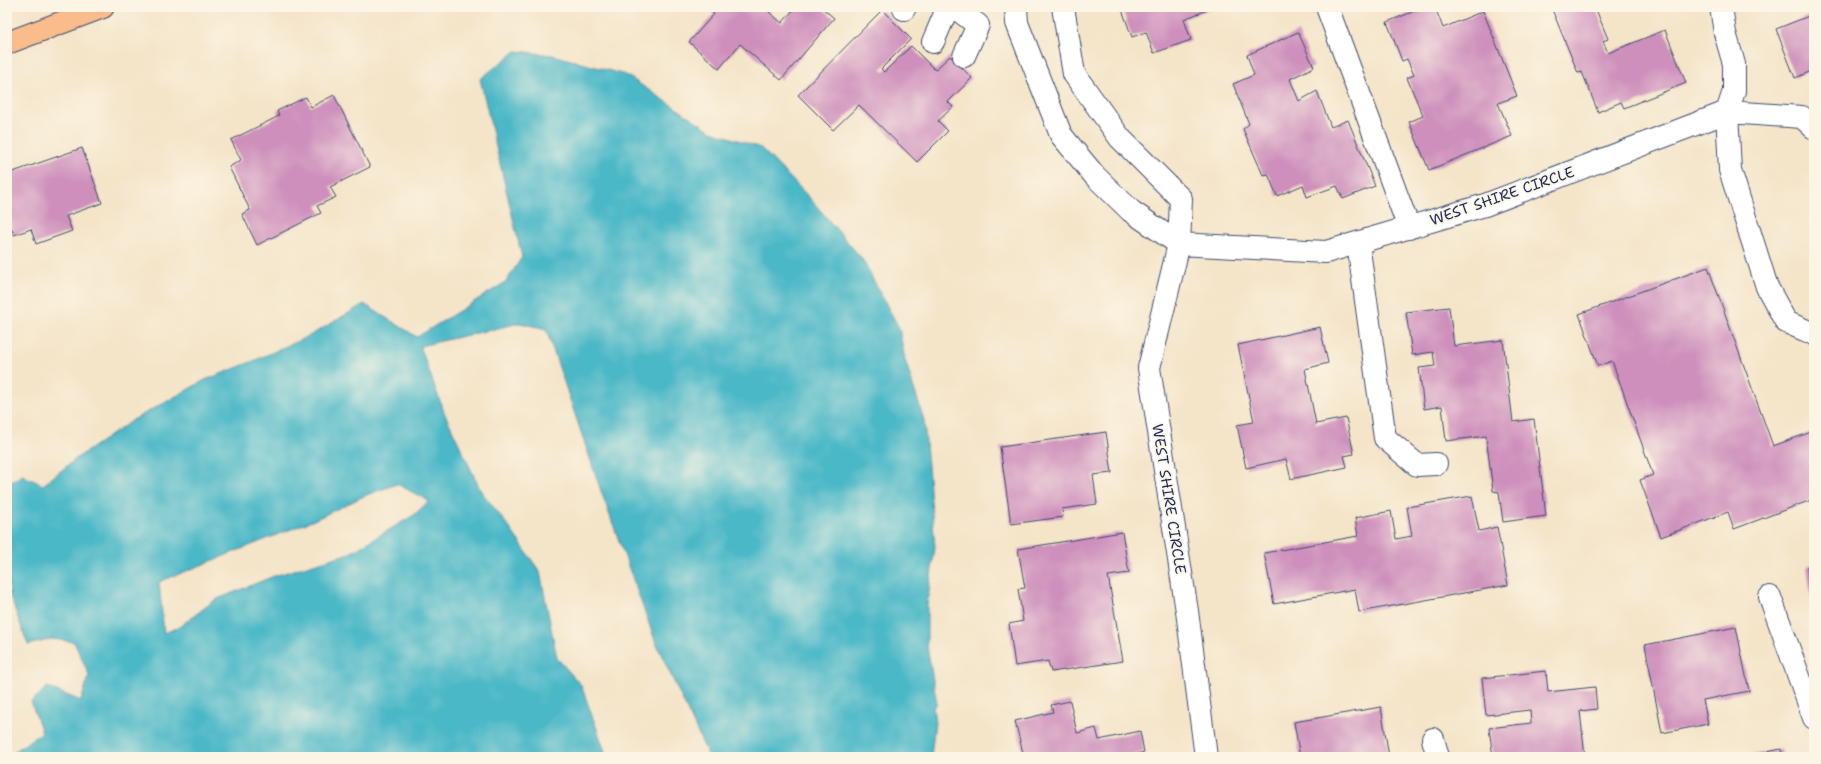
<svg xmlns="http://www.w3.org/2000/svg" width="1821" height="764" font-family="'Shantell Sans',sans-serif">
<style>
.water{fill:#4bb8c7;stroke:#337492;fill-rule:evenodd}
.building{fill:#ce8fbc}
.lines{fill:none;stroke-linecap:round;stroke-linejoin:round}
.minor-casing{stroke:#3c4a6e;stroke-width:24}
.major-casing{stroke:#3c4a6e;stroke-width:24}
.minor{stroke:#fff;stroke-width:22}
.major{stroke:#fabc8b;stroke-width:22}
.labels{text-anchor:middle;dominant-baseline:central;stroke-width:3.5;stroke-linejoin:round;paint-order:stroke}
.street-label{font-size:15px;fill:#1b2f5e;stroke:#fcf5e5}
</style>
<rect width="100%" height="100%" fill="#fcf5e5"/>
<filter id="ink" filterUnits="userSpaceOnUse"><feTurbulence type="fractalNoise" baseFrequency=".025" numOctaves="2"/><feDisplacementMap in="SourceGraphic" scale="8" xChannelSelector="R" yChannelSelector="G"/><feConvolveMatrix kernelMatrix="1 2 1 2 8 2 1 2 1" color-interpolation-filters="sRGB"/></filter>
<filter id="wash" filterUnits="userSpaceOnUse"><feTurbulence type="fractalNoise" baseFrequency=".012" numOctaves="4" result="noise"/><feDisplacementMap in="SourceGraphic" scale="16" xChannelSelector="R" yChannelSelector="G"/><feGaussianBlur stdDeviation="0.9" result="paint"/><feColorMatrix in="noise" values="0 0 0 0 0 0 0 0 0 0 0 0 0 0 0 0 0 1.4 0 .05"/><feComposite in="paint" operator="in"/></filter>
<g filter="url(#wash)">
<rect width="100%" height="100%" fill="#f4e4c8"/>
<path class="water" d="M516,51L552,55L626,75L711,131L761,148L807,195L862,259L899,328L905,360L924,420L935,547L927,605V646L937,703L933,708L935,722L931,757H709L656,643L601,491L546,329L520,323L420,346L444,412L481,491L509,527L540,572L557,658L581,685L607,757H7L42,732L31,702L47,687L81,701L89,675L74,642L52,639L28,645L10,596L7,560V485L22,475L43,485L77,458L133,420L205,380L251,362L311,335L364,304L417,337L506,282L522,257L480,79ZM397,484L429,501L414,515L350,553L274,576L215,600L179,627L164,633L159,582L314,520L364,496Z"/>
<g id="blocks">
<path class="building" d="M706,7H773L769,12L782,23L796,7H821L834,18L781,80L740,44L719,69L689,42L714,14Z
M1121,7H1215L1184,19L1191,40L1154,53L1146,32L1132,37Z
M1425,7H1435L1443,28L1483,11L1517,96L1498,103L1512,136L1429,170L1409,122L1423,116L1407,78L1414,75L1407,59L1402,61L1387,22Z
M1551,7H1595L1608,39L1603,41L1608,53L1665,30L1686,83L1624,108L1621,102L1598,112L1582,72L1578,73Z
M882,10L911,39L881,69L884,72L911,46L935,70L950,56L972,78L948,102L953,107L938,121L948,131L917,162L859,105L833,130L798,95Z
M1814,14V70L1795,78L1776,29Z
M1298,32L1314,67L1290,79L1299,101L1317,91L1331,127L1348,120L1375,186L1343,199L1337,186L1307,197L1303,185L1277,196L1268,174L1263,175L1243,129L1249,124L1233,84L1254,75L1247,55Z
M334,95L370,167L330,187L336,197L317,206L321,213L257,245L242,214L250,210L229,167L241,160L231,140L279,116L277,111L306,97L311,107Z
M82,148L102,203L66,216L72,231L36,244L31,229L14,235L9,221L7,222V174Z
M1708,267L1773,446L1814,431V499L1734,529L1728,512L1661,537L1640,480L1653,475L1612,361L1598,366L1579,314Z
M1449,307L1454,346L1503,340L1513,422L1534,419L1546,516L1503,522L1499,492L1493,491L1486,436L1446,441L1442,406L1424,409L1419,368L1435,366L1433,352L1412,355L1406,312Z
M1320,327L1328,363L1305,369L1316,424L1346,418L1354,454L1344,456L1347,467L1291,479L1286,459L1246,468L1237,425L1254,422L1238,345Z
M1106,432L1112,473L1093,475L1097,504L1062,509L1063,517L1011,524L1000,447Z
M1472,496L1479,531L1497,527L1508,585L1359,612L1355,589L1274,604L1264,553L1358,536L1355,518L1391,511L1396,539L1412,536L1407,507Z
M1122,532L1129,573L1108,576L1123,661L1051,672L1048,661L1015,666L1009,624L1023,621L1018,589L1025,588L1018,549Z
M1814,565V610L1813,611L1807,566Z
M1736,627L1749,691L1703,700L1708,724L1662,733L1645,645Z
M1546,671L1548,692L1595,687L1597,709L1580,711L1585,757H1493L1489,728L1531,723L1530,710L1486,715L1482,678Z
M1070,701L1077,733L1096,728L1099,740L1140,731L1144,752L1133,755L1134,757H1024L1015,721L1053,712L1051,705Z
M1381,707L1389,757H1300L1294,722Z
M1781,749L1783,757H1747V756Z"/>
</g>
</g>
<g filter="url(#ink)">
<use href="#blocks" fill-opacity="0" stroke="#3c4a6e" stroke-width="1"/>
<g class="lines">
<defs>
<path id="minor" d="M954,7L978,25L964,56
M1016,7L1017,23L1061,135L1095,176L1131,211L1179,244L1181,199L1120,138L1074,74L1063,7
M1327,7L1409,228
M1721,7L1725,33L1734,64V91L1727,112L1730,170L1767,287L1786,322L1814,334
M904,9L905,7
M933,42L948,7
M1358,243L1385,438L1417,465L1436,464
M1770,597L1814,718
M1433,739L1438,757
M1206,757L1187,611L1149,368L1179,244L1326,252L1485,205L1727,112L1802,117L1814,128"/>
<path id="major" d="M7,43L103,7"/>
</defs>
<use href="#minor" class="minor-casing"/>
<use href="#major" class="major-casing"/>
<use href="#minor" class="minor"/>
<use href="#major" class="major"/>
</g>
</g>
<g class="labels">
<g class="street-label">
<text transform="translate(1502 196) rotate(-19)">WEST SHIRE CIRCLE</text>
<text transform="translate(1169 499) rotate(81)">WEST SHIRE CIRCLE</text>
</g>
</g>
<rect width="1821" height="764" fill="none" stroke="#fcf5e5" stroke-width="24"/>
</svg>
